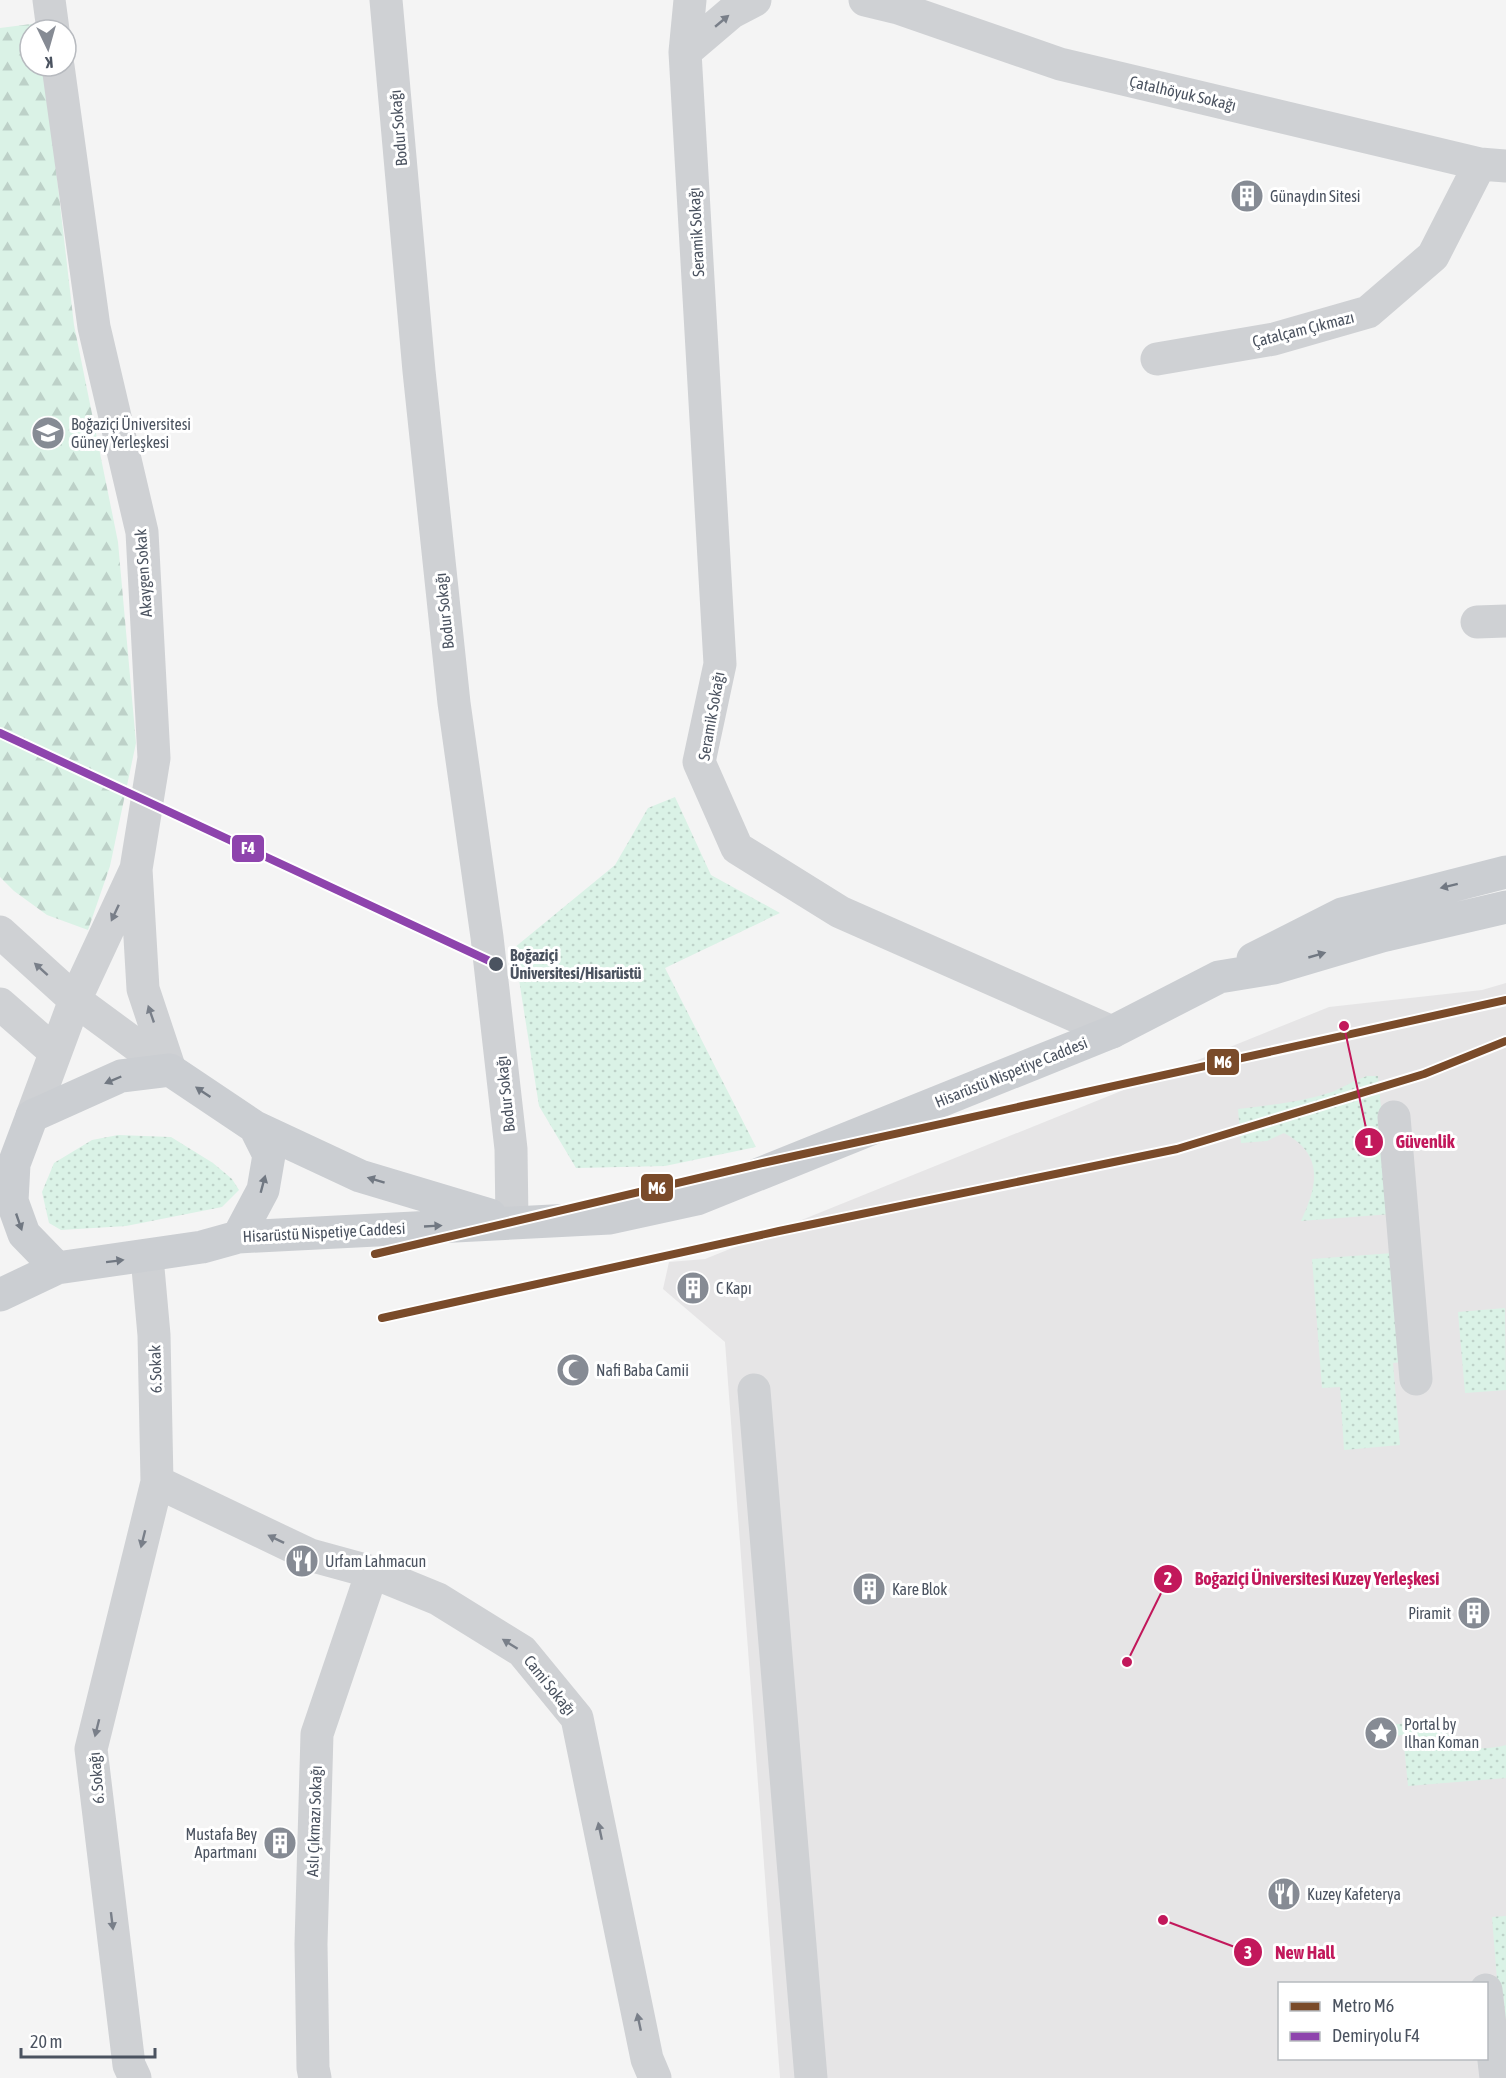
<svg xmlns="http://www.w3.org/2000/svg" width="1506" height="2078" font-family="'Asap Condensed',sans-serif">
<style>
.education{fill:#e6e5e6;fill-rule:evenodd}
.grass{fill:url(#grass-dots)}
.forest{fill:url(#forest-firs)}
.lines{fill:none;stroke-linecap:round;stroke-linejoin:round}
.minor{stroke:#cfd1d4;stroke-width:33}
.major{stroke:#cbced2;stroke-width:33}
.rail-1-casing{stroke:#fff;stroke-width:12}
.rail-1{stroke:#8e44ad;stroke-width:8}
.metro-1-casing{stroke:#fff;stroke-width:12}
.metro-1{stroke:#7a4b2a;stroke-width:8}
.oneway{fill:#797f89}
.oneway2{fill:#717882}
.stop-dot{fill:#4b5360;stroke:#fff;stroke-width:2}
.labels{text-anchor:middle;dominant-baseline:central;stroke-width:6;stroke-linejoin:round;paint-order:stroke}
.street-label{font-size:16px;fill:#4b5360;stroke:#fff}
.poi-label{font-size:16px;fill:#4b5360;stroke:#fff;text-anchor:start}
.stop-label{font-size:16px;font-weight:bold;fill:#4b5360;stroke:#fff;text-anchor:start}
.leader{fill:none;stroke:#c2185b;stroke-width:2}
.callout-dot{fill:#c2185b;stroke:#fff;stroke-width:2}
.mark-label{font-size:18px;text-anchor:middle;font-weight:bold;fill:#fff}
.callout-label{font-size:18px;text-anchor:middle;font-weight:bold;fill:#c2185b;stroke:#fff;stroke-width:6;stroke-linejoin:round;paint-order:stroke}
.line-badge{stroke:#fff;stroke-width:2}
.badge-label{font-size:16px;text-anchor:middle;font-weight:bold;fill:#fff}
</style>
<defs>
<pattern id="grass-dots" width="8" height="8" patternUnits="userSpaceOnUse" patternTransform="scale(1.5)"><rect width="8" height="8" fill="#daf2e6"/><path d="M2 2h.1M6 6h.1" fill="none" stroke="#bdd1c8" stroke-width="1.8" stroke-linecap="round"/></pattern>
<pattern id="forest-firs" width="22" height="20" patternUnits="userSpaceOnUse" patternTransform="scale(1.5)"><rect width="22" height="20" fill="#daf2e6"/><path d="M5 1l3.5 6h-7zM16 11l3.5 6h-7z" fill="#bdd1c8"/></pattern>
</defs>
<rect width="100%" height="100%" fill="#f4f4f4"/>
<path class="education" d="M1506,983V2078H780L725,1342L663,1289L669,1262L705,1259L1329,1007L1482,990ZM1280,1984H1486V2058H1280Z"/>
<path class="grass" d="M675,797L711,875L780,913L665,968L756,1147L665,1166L576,1168L539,1106L514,948L615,865L648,808Z
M1367,1076H1378L1391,1214L1301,1221C1318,1185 1324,1154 1284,1133L1267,1141L1241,1143L1238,1109C1270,1105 1302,1102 1332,1092C1344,1087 1355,1080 1367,1076Z
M118,1135L171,1137L213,1163L232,1179L239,1190L222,1207L126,1226L61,1230L49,1223L42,1192L54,1163L92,1140Z
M1393,1253L1402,1362L1393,1363L1400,1445L1344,1450L1340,1387L1322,1388L1312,1259Z
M1505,1308L1506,1390L1465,1393L1458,1312Z
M1431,1720C1456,1743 1472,1754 1506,1745V1778L1408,1786L1403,1735L1375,1738L1374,1727Z
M1506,1916V2057L1503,2055L1492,1917Z"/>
<path class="forest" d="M39,23L40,30H30V66H44L74,325L118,542L136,743L110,866L88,930L47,915L14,891L0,877V28Z"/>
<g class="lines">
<path class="minor" d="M49,0L53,30
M386,0L419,371L454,703L487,937L511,1149L512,1222
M690,0L685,52L732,12L755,0
M865,0L898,8L1060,64L1480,164L1506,166
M685,52L720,664L699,762L737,848L840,912L1112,1032
M58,66L94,327L142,532L154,758L136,869
M1157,359L1274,339L1368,312L1433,256L1480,164
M1477,622L1506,621
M0,932L75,1000L170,1070
M0,1004L55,1052
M32,1116L75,1000L136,869L143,989L170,1070
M1394,1117L1416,1379
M754,1390L811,2078
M157,1482L310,1555L372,1572L438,1599L522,1651L577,1718L647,2059L655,2078
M1486,1990L1496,2078
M135,2078L129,2065L91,1749L157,1482L154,1335L147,1257
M315,2078L313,2068L311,1944L317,1734L372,1572"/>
<path class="major" d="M1253,959L1342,914L1506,872
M14,1164L12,1201L24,1234L57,1268
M0,1180L14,1164L32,1116L121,1076L170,1070L255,1127L360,1176L490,1215
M238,1237L263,1190L269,1155L255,1127
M0,1295L57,1268L202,1247L238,1237L610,1218L697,1199L1112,1032L1219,977L1274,968L1382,936L1506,907"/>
<defs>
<path id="rail-1" d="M0,733L496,964"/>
</defs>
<use href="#rail-1" class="rail-1-casing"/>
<use href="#rail-1" class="rail-1"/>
<defs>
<path id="metro-1" d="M375,1254L767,1162L1506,1000
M382,1318L779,1231L1177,1149L1424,1074L1506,1041"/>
</defs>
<use href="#metro-1" class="metro-1-casing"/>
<use href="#metro-1" class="metro-1"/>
</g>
<defs><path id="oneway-solid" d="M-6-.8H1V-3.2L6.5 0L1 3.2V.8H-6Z" transform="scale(1.5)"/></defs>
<g class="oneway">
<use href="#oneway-solid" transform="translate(722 21) rotate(-40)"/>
<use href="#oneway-solid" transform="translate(115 913) rotate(115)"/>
<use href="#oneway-solid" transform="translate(41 969) rotate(-138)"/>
<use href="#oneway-solid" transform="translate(151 1014) rotate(-109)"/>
<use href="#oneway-solid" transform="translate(143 1539) rotate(104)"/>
<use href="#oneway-solid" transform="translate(276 1539) rotate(-154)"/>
<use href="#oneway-solid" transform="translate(510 1644) rotate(-148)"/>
<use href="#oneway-solid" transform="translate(97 1728) rotate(104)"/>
<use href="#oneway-solid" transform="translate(600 1831) rotate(-102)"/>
<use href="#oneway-solid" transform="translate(112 1921) rotate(83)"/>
<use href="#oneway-solid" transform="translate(639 2022) rotate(-102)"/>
</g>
<g class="oneway2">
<use href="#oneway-solid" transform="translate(1449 886) rotate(166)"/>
<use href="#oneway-solid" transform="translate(1317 955) rotate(-16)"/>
<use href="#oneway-solid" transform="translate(113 1080) rotate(157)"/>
<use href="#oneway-solid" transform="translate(203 1092) rotate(-146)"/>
<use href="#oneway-solid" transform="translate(376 1180) rotate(-163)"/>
<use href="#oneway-solid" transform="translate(263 1184) rotate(-75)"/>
<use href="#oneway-solid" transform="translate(19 1222) rotate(71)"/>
<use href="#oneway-solid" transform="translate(433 1226) rotate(-3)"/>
<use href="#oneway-solid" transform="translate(115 1261) rotate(-7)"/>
</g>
<defs>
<symbol id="building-disc" viewBox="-11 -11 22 22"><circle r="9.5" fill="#868b94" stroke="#fff"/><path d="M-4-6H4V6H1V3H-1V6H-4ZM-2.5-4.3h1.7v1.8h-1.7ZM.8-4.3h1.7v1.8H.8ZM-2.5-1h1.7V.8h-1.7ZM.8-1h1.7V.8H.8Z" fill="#fff"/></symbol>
<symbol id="university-disc" viewBox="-11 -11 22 22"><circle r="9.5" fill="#868b94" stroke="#fff"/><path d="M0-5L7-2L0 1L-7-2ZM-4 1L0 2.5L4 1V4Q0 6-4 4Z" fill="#fff"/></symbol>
<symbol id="mosque-disc" viewBox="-11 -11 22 22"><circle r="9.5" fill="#868b94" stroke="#fff"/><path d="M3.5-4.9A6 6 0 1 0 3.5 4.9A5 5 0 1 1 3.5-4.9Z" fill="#fff"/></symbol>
<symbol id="restaurant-disc" viewBox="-11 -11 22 22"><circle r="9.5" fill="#868b94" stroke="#fff"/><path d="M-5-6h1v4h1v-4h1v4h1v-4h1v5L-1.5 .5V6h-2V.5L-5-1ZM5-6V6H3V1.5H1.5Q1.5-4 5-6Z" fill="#fff"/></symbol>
<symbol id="sight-disc" viewBox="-11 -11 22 22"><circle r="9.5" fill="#868b94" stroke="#fff"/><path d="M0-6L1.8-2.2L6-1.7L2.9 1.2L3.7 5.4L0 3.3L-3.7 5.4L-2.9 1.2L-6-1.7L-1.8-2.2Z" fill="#fff"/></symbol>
</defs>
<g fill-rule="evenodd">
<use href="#building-disc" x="1228" y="177" width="38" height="38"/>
<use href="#university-disc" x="29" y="414" width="38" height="38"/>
<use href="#building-disc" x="674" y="1269" width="38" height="38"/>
<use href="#mosque-disc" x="554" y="1351" width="38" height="38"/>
<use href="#restaurant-disc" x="283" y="1542" width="38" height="38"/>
<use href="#building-disc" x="850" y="1570" width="38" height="38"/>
<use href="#building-disc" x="1455" y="1594" width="38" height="38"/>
<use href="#sight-disc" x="1362" y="1714" width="38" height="38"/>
<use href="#building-disc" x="261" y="1824" width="38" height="38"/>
<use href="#restaurant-disc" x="1265" y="1875" width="38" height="38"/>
</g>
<circle class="stop-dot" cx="496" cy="964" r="8"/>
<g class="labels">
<g class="street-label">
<text transform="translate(1183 93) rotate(13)">Çatalhöyuk Sokağı</text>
<text transform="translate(398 128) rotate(-95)">Bodur Sokağı</text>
<text transform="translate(696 232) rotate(-93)">Seramik Sokağı</text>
<text transform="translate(1303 329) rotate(-14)">Çatalçam Çıkmazı</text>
<text transform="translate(143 573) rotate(-94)">Akaygen Sokak</text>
<text transform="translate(444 611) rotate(-96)">Bodur Sokağı</text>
<text transform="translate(711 716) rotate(-80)">Seramik Sokağı</text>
<text transform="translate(1011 1072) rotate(-22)">Hisarüstü Nispetiye Caddesi</text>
<text transform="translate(505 1094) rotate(-96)">Bodur Sokağı</text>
<text transform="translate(324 1232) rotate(-3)">Hisarüstü Nispetiye Caddesi</text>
<text transform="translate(155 1369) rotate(-92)">6. Sokak</text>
<text transform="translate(550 1685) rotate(51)">Cami Sokağı</text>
<text transform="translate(96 1778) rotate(-95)">6. Sokağı</text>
<text transform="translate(314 1821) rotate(-88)">Aslı Çıkmazı Sokağı</text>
</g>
<g class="poi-label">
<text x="1270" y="196">Günaydın Sitesi</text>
<text x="71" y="424">Boğaziçi Üniversitesi<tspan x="71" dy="18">Güney Yerleşkesi</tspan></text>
<text x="716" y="1288">C Kapı</text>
<text x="596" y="1370">Nafi Baba Camii</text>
<text x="325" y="1561">Urfam Lahmacun</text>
<text x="892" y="1589">Kare Blok</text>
<text x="1451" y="1613" text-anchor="end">Piramit</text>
<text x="1404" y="1724">Portal by<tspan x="1404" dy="18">Ilhan Koman</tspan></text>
<text x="257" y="1834" text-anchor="end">Mustafa Bey<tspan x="257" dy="18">Apartmanı</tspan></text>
<text x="1307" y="1894">Kuzey Kafeterya</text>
</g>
<g class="stop-label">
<text x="510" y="955">Boğaziçi<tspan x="510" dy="18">Üniversitesi/Hisarüstü</tspan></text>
</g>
</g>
<path class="leader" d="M1344 1026L1369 1142M1127 1662L1168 1579M1163 1920L1248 1952"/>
<g class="callout-dot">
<circle cx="1344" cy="1026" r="6"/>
<circle cx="1127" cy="1662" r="6"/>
<circle cx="1163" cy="1920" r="6"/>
<circle cx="1369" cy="1142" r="15"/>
<circle cx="1168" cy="1579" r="15"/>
<circle cx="1248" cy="1952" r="15"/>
</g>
<g class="mark-label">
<text x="1369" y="1148">1</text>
<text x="1168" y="1585">2</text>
<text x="1248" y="1959">3</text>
</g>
<g class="callout-label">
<text x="1425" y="1148">Güvenlik</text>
<text x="1317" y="1585">Boğaziçi Üniversitesi Kuzey Yerleşkesi</text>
<text x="1305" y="1959">New Hall</text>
</g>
<g class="line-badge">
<rect x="231" y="834" width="34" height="29" rx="6" fill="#8e44ad"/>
<rect x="1206" y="1048" width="34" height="28" rx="6" fill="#7a4b2a"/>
<rect x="640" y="1173" width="34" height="29" rx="6" fill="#7a4b2a"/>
</g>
<g class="badge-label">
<text x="248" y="854">F4</text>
<text x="1223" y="1068">M6</text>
<text x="657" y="1194">M6</text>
</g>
<rect x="1278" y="1982" width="210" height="78" fill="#ffffff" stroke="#b7babf" stroke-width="1.5"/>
<rect x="1290" y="2002" width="30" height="9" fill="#7a4b2a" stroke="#b7babf" stroke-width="1.5"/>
<text x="1332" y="2012" font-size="18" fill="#4b5360">Metro M6</text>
<rect x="1290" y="2032" width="30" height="9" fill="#8e44ad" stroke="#b7babf" stroke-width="1.5"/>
<text x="1332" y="2042" font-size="18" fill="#4b5360">Demiryolu F4</text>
<g transform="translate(48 48) rotate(175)"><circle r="28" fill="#ffffff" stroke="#b7babf" stroke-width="1.5"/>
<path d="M0-4.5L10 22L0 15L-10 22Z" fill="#868b94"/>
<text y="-9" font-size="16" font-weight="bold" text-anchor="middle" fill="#4b5360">K</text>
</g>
<path d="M21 2048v9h134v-9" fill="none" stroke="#4b5360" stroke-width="3"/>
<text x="30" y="2048" font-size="18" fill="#4b5360" stroke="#ffffff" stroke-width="4.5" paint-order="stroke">20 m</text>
</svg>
